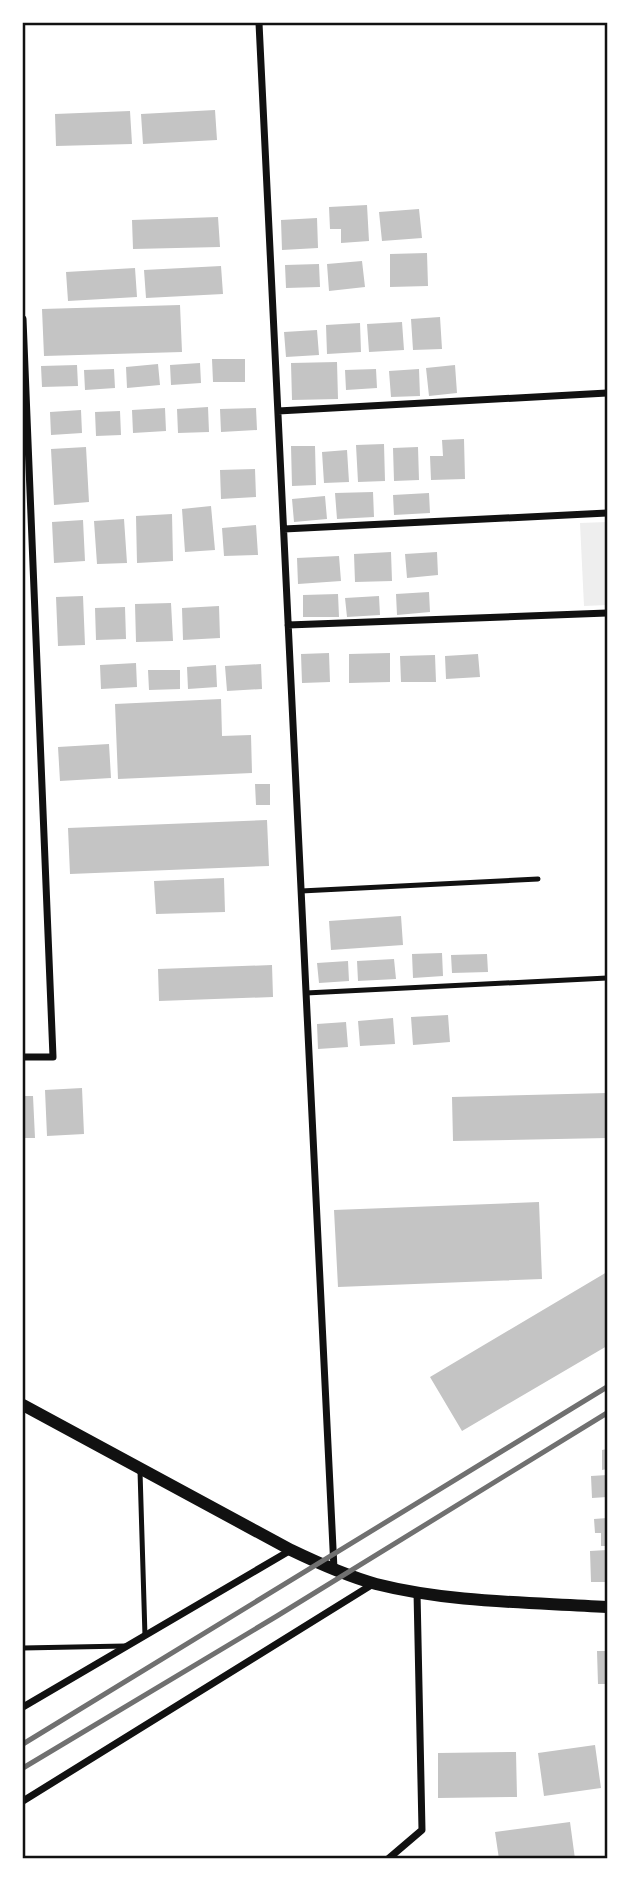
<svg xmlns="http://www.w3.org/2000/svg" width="630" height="1882" font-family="Raleway,sans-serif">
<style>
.green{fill:#eee}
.building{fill:#c4c4c4}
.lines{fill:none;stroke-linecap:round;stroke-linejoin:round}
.service{stroke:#111;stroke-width:5}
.minor{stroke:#111;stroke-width:7}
.tertiary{stroke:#111;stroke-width:12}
.rail{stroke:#707070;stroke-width:5}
.neatline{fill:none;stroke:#111;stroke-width:2.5}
</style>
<rect width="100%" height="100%" fill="#fff"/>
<path class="green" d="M607,522V605L584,606L580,523Z"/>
<path class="building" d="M215,110L217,140L143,144L141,114Z
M130,111L132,144L56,146L55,114Z
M367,205L369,241L341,243V229H330L329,207Z
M419,209L422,238L382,241L379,212Z
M218,217L220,247L133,249L132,220Z
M317,218L318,248L282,250L281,220Z
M427,253L428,286L390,287V254Z
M362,261L365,287L329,291L327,264Z
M319,264L320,287L286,288L285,265Z
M221,266L223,294L146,298L144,270Z
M135,268L137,297L68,301L66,272Z
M180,305L182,352L44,356L42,309Z
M440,317L442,349L413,350L411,319Z
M402,322L404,350L369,352L367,324Z
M360,323L361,352L327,354L326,325Z
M317,330L319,355L286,357L284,332Z
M212,359H245V382H213Z
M337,362L338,399L292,400L291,363Z
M200,363L201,383L171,385L170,365Z
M158,364L160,385L127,388L126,367Z
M77,365L78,386L42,387L41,366Z
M455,365L457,393L429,396L426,368Z
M114,369L115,388L85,390L84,370Z
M376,369L377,388L346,390L345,370Z
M419,369L420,396L391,397L389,371Z
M208,407L209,432L178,433L177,409Z
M165,408L166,431L133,433L132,410Z
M256,408L257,430L221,432L220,409Z
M81,410L82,433L51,435L50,412Z
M120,411L121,435L96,436L95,412Z
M464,439L465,479L431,480L430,456H443L442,440Z
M384,444L385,481L358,482L356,445Z
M291,446H315L316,485L292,486Z
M86,447L89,502L54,505L51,449Z
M418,447L419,480L394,481L393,448Z
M347,450L349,482L324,483L322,452Z
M255,469L256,497L221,499L220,470Z
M373,492L374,517L337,519L335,493Z
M429,493L430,513L394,515L393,495Z
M325,496L327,519L294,522L292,499Z
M211,506L215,550L185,552L182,509Z
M172,514L173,561L137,563L136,516Z
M124,519L127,563L97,564L94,521Z
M83,520L85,561L54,563L52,522Z
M256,525L258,555L224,556L222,528Z
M391,552L392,581L355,582L354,554Z
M437,552L438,575L407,578L405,554Z
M339,556L341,581L298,584L297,558Z
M429,592L430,612L397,615L396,594Z
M338,594L339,617H303V595Z
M83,596L85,645L58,646L56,597Z
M379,596L380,615L347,617L345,598Z
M171,603L173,641L136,642L135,604Z
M219,606L220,638L183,640L182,608Z
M125,607L126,639L96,640L95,608Z
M329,653L330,682L302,683L301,654Z
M390,653V682L349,683V654Z
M478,654L480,677L446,679L445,656Z
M435,655L436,682H401L400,656Z
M136,663L137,687L101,689L100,665Z
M261,664L262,689L227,691L225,666Z
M216,665L217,687L188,689L187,667Z
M148,670H180V689L149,690Z
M221,699L222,736L251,735L252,773L118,779L115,704Z
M109,744L111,778L60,781L58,747Z
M255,784H270V805H256Z
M267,820L269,866L70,874L68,828Z
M224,878L225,912L156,914L154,881Z
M401,916L403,945L331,950L329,921Z
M442,953L443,976L413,978L412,954Z
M487,954L488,972L452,973L451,955Z
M394,959L396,979L358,981L357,961Z
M348,961L349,981L319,983L317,963Z
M272,965L273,997L159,1001L158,969Z
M448,1015L450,1042L413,1045L411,1017Z
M393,1018L395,1044L360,1046L358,1021Z
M346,1022L348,1047L318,1049L317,1024Z
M82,1088L84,1134L47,1136L45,1090Z
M607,1093V1138L453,1141L452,1097Z
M23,1096H33L35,1138H23Z
M539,1202L542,1279L338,1287L334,1210Z
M607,1272V1346L462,1431L430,1377Z
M607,1449V1469L602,1470V1450Z
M607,1475V1497L592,1498L591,1476Z
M607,1518V1546H601V1533H595L594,1519Z
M607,1550V1582H591L590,1551Z
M597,1651H607V1684H598Z
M595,1745L601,1788L544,1796L538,1753Z
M516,1752L517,1797L438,1798V1753Z
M570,1822L575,1859H499L495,1832Z"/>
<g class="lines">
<path class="service" d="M301,891L538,879
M306,993L607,978
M140,1471L145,1636
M23,1648L125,1646"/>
<path class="minor" d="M259,23L334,1569
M23,319L53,1057H23
M278,411L607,393
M284,529L607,513
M288,625L607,613
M23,1707L291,1550
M23,1801L373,1584
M388,1859L422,1830L417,1592"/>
<path class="tertiary" d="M23,1405L291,1550C318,1563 347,1576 376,1584C451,1603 530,1602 607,1607"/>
<path class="rail" d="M23,1744L607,1387
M23,1768L277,1616L607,1413"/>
</g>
<rect width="630" height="1882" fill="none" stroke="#ffffff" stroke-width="49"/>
<rect x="24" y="24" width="582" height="1833" class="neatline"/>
</svg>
